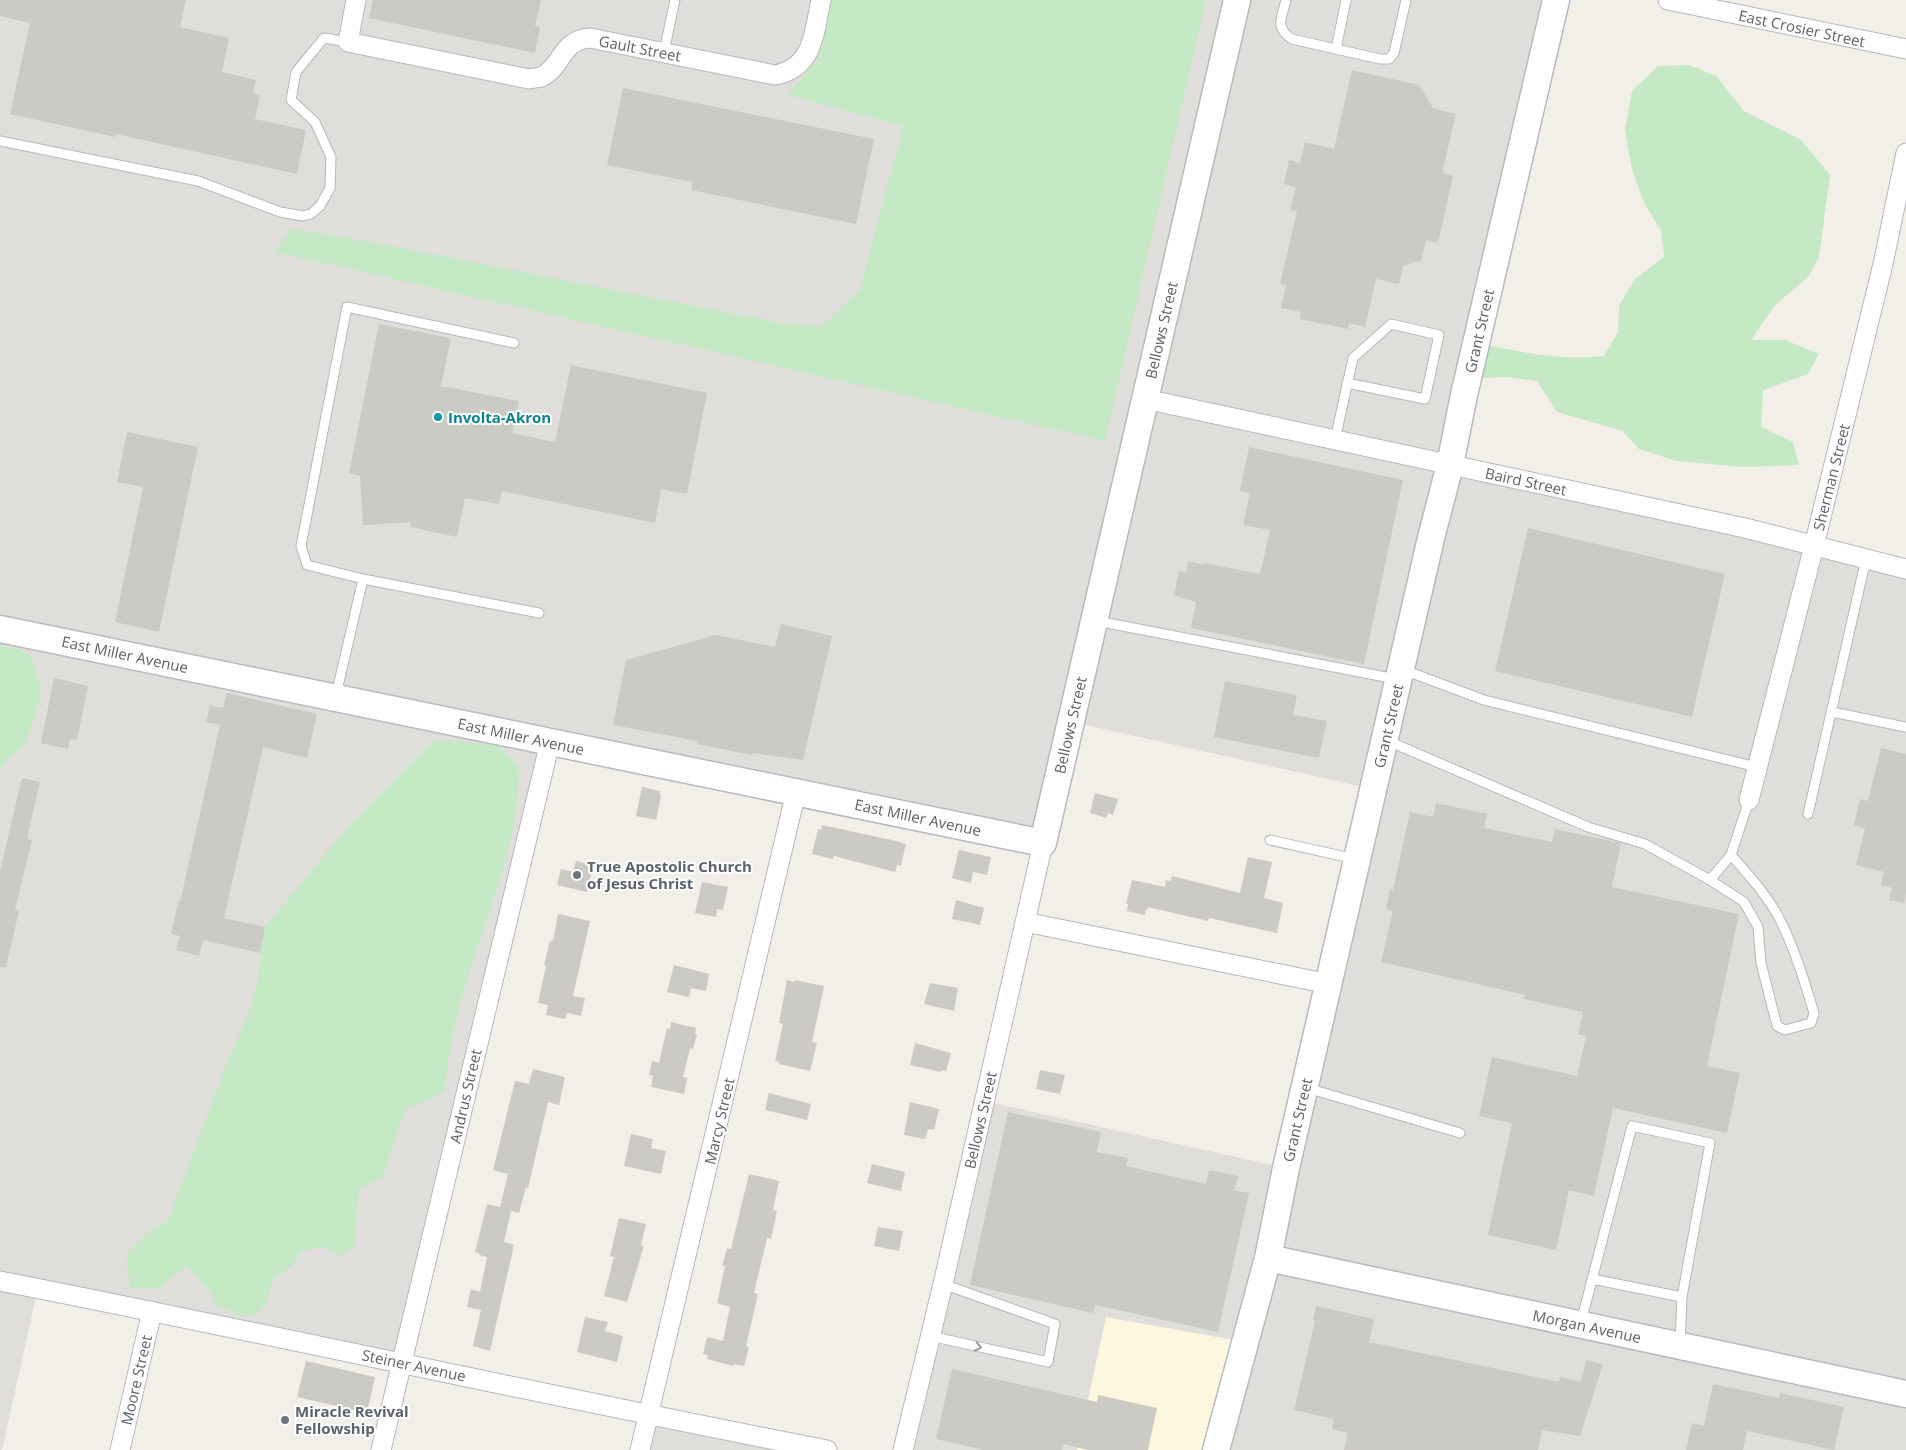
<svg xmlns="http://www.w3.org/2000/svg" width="1906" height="1450" font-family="'Open Sans',sans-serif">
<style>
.commercial{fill:#fef7e0}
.industrial{fill:#e0deda}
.green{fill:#c5e8c5}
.building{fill:#cccac5}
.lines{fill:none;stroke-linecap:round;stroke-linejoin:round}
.lane-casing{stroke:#b5b8bc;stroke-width:11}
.street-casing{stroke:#b5b8bc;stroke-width:21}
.secondary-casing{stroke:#b6babf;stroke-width:29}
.lane{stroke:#fff;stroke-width:9}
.street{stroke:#fff;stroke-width:19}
.secondary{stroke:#fff;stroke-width:26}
.oneway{stroke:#979a9d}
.culture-dot{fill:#0f9aa8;stroke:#fff;stroke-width:2}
.worship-dot{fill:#6b7280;stroke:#fff;stroke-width:2}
.labels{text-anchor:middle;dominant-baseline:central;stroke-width:4;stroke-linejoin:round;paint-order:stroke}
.street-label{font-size:15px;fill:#5f6368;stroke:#fff}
.culture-label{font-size:15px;font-weight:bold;fill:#0d838f;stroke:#fff;text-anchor:start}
.worship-label{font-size:15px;font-weight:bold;fill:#5b616d;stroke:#fff;text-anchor:start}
</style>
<rect width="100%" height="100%" fill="#f1efe8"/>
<path class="commercial" d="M1106,1317L1245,1342L1216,1450H1077Z"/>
<path class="industrial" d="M0,0H1556L1450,464L1906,569V1450H1216L1245,1342L1106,1317L1077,1450H903L984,1101L1286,1168L1373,789L1072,722L1043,843L550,742L401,1362L38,1288L2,1450H0Z
M649,1415L827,1450H640Z"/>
<path class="green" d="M832,0H1206L1105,441L275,252L291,229L356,239L776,322L820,327L860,290L903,126L788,95L818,58Z
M1689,65L1716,76L1744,111L1801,140L1830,175L1819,257L1808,277L1775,305L1751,340H1785L1819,354L1808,374L1763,390L1761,427L1793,442L1799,465L1744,467L1677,461L1639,449L1623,431L1557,412L1537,381L1507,377L1481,378L1490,346C1528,353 1565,361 1604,356L1618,332L1619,306L1635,279L1664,257L1661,230L1645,205L1632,170L1625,130L1632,91L1658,66Z
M0,645L18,649L30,655L39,680L40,698L30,733L22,748L9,758L0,770Z
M452,740L497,745L519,765C518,780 518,796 516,811C508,864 488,914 472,965C458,1006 449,1049 444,1092L405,1110L383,1177L359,1189C356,1208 358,1227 354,1246L340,1255L322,1247L302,1251L290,1267L273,1280L267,1302L258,1314L242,1316L218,1307L208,1290L186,1266L159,1289L130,1288L126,1254L149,1231L167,1222L225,1068L248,1014L258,980L260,953L265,927L347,828L432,742Z"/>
<path class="building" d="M0,0H186L180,27L229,38L222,72L256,80L253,93L260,95L255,119L306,130L297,174L116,134L115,137L10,114L30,23L0,16Z
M373,0H541L535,26L540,27L535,53L369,18Z
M1352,70L1419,85L1433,108L1456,114L1442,173L1453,176L1438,243L1426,240L1421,262L1416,261L1403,266L1399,284L1376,279L1365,327L1349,323L1348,329L1300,319L1301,312L1281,308L1286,285L1280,284L1297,211L1290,210L1296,187L1284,184L1289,160L1300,163L1305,142L1334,149Z
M623,88L874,139L856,224L691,190L692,182L607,165Z
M379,324L451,338L441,386L519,401L512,433L555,442L571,365L707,393L687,494L661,489L655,523L502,491L499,504L465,498L457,537L410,527L411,522L363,525L360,476L349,473Z
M127,432L198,447L159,632L115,622L143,487L117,482Z
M1249,447L1403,480L1364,664L1191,628L1196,602L1174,595L1179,571L1186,572L1188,561L1204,565L1205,563L1260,574L1270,530L1243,525L1250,493L1240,491Z
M1528,528L1725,574L1692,717L1495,671Z
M781,624L832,636L803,760L753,753L752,755L697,744L698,741L613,725L626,660L716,635L775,647Z
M54,678L88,686L77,740L70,739L68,749L41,743Z
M1225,681L1297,695L1293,715L1327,721L1319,758L1214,737Z
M227,693L317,714L307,758L263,747L224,918L265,927L260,953L203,940L199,956L176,950L180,936L171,934L178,902H180L220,725L206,722L210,705L223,708Z
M1881,748L1906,754V894L1904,903L1889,900L1892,888L1881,885L1884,872L1856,865L1865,828L1854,825L1860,799L1868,801Z
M22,778L40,782L27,839L32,840L15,910L19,911L6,967H0V871Z
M642,787L660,791V795L661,796L656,820L636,816Z
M1095,793L1118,799L1113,815L1108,813L1106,818L1090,813Z
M1436,803L1487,814L1484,828L1552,842L1555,829L1621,843L1612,887L1739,914L1707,1066L1740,1073L1727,1133L1613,1108L1594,1196L1569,1190L1556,1250L1488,1235L1512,1123L1479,1116L1492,1057L1577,1076L1586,1036L1578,1034L1583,1012L1524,999L1525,995L1381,962L1393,911L1386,909L1390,889L1393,890L1410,812L1433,817Z
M822,825L901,842V843L906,844L901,866L897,865L895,872L834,856L833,859L812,854L818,829L821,830Z
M959,850L991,857L987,875L973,872L971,883L952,878Z
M1248,857L1272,862L1264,898L1283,903L1277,933L1209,918L1208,921L1148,907V909H1146L1145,915L1127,911L1128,904H1126L1132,880L1165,887L1166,880L1170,881L1172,876L1240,893Z
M576,861L593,865L587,892L557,885L561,869L573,872Z
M702,882L728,887L723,910L717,909L716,917L695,913Z
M956,900L984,908L980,925L952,919Z
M558,914L590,921L573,996L585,998L581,1016L567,1013L565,1019L546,1015L548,1005L538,1003L546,966L544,965L550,941H553Z
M674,965L709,974L706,991L691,988L689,997L667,992Z
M787,980L794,982L795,980L824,986L812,1042L817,1043L810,1071L779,1064V1062L775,1061L783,1024L779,1023Z
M930,983L958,988L954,1011L924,1004Z
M671,1022L696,1028L695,1034H697L693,1049L690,1048L683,1077L687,1078L684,1094L651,1087L653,1076L649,1075L652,1061L659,1063L667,1028L670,1029Z
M915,1043L951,1053L946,1071L941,1070V1072L910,1065Z
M533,1069L565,1077L559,1105L548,1102L528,1188L526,1187L519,1213L511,1211L504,1242L514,1245L490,1351L473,1346L481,1310L467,1307L471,1289L480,1292L487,1257L479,1255V1253L475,1252L487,1204L500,1207L508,1174L493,1170L515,1081L529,1084Z
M1040,1070L1065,1075L1060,1094L1036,1089Z
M769,1093L811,1104L807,1120L765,1110Z
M910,1102L939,1109L934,1130L928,1129L925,1139L904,1135Z
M1008,1112L1101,1132L1097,1152L1128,1158L1126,1166L1206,1184L1209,1170L1238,1176L1234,1190L1249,1193L1218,1332L1095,1305L1093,1313L970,1285Z
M631,1134L653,1139L651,1148L666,1151L661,1174L624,1166Z
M872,1164L905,1172L901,1191L867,1183Z
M749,1174L779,1181L773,1210L777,1211L771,1239L767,1238L754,1293L758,1294L746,1346L749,1347L744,1366L734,1364L733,1366L707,1359L708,1355L703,1354L707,1337L723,1341L730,1307L717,1303L725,1266H722L727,1248L731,1249Z
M619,1218L646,1224L641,1246H644L627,1302L604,1296L614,1257L610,1256Z
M878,1227L903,1231L899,1251L874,1246Z
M1316,1306L1374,1319L1369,1342L1559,1382L1560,1377L1581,1382L1586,1360L1603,1364L1580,1436L1542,1430L1538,1450H1344L1348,1433L1332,1429L1334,1419L1294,1410L1315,1321L1313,1320Z
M585,1317L608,1322L605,1331L623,1336L617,1362L577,1352Z
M306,1361L375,1377L367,1413L297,1397Z
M952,1369L1097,1402L1098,1395L1157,1408L1148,1450H1088L1064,1444L1062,1450H984L936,1439Z
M1713,1384L1779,1398L1780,1393L1844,1407L1834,1450L1747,1431L1743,1450H1686L1692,1423L1704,1426Z"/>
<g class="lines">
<defs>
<path id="lane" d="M1286,0C1282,18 1274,27 1292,39L1380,59H1389L1394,53L1406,0
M1336,49L1346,0
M664,52L675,0
M0,141L198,181L280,212L303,216L311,214L320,206L330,188L331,157L315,122L291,100L296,72L324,38L348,42
M1335,440L1353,358L1391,324L1439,335L1425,399L1347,383
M363,579L539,613
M1097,621L1396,679
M1404,670L1484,700L1757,767
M336,695L363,579L307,565L301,546L347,307L514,343
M1832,712L1906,727
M1388,741L1588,827L1645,844L1710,880L1744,902L1758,927L1761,963L1777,1026L1785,1030L1811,1023L1814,1013C1804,980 1794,946 1778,916C1766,894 1747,873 1731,855L1749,800
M1808,814L1866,559
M1270,840L1355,859
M1710,880L1731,855
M1307,1088L1460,1133
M1592,1279L1682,1297
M1581,1322L1632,1126L1710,1143L1682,1297L1680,1343
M930,1336L1048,1362L1055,1324L943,1284"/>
<path id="street" d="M356,0L348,42L529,79C532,78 537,78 541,77C563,67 560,40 590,38L775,75C814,68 814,32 821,0
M1668,0L1906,49
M1145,399L1745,528L1906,569
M1749,800L1814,546L1883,264L1906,153
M1025,922L1329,984
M0,1281C276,1335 551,1397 827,1450
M120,1450L152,1311
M381,1450L550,742
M640,1450L796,792
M903,1450L943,1284L1043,843"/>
<path id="secondary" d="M0,629L1043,843L1237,0
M1268,1258L1906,1394
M1216,1450L1268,1258L1286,1168L1431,538L1450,465L1464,395L1556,0"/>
</defs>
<use href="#lane" class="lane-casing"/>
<use href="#street" class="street-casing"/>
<use href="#secondary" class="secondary-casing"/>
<use href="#lane" class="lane"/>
<use href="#street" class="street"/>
<use href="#secondary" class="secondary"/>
</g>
<defs><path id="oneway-chevron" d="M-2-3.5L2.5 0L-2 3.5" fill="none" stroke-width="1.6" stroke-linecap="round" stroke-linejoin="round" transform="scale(1.25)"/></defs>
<use class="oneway" href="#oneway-chevron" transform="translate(978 1347) rotate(13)"/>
<circle class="culture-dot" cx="438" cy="417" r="5"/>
<g class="worship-dot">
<circle cx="577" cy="875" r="5"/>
<circle cx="285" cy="1420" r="5"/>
</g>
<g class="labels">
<g class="street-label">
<text transform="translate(1802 28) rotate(12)">East Crosier Street</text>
<text transform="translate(640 48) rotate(11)">Gault Street</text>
<text transform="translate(1161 330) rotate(-77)">Bellows Street</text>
<text transform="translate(1479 331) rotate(-77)">Grant Street</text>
<text transform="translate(1831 477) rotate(-76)">Sherman Street</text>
<text transform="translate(1526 481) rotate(12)">Baird Street</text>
<text transform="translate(125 654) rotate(12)">East Miller Avenue</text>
<text transform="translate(1070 725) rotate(-77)">Bellows Street</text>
<text transform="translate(1388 726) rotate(-77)">Grant Street</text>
<text transform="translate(521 736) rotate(12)">East Miller Avenue</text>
<text transform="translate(918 817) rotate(12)">East Miller Avenue</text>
<text transform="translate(465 1096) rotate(-77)">Andrus Street</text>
<text transform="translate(980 1120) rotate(-77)">Bellows Street</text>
<text transform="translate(1297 1120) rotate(-77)">Grant Street</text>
<text transform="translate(719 1121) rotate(-77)">Marcy Street</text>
<text transform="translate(1587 1326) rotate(12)">Morgan Avenue</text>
<text transform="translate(414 1365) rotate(12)">Steiner Avenue</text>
<text transform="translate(136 1380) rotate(-77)">Moore Street</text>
</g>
<g class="culture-label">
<text x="448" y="417">Involta-Akron</text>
</g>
<g class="worship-label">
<text x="587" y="866">True Apostolic Church<tspan x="587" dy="17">of Jesus Christ</tspan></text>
<text x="295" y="1411">Miracle Revival<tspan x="295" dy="17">Fellowship</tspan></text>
</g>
</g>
</svg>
